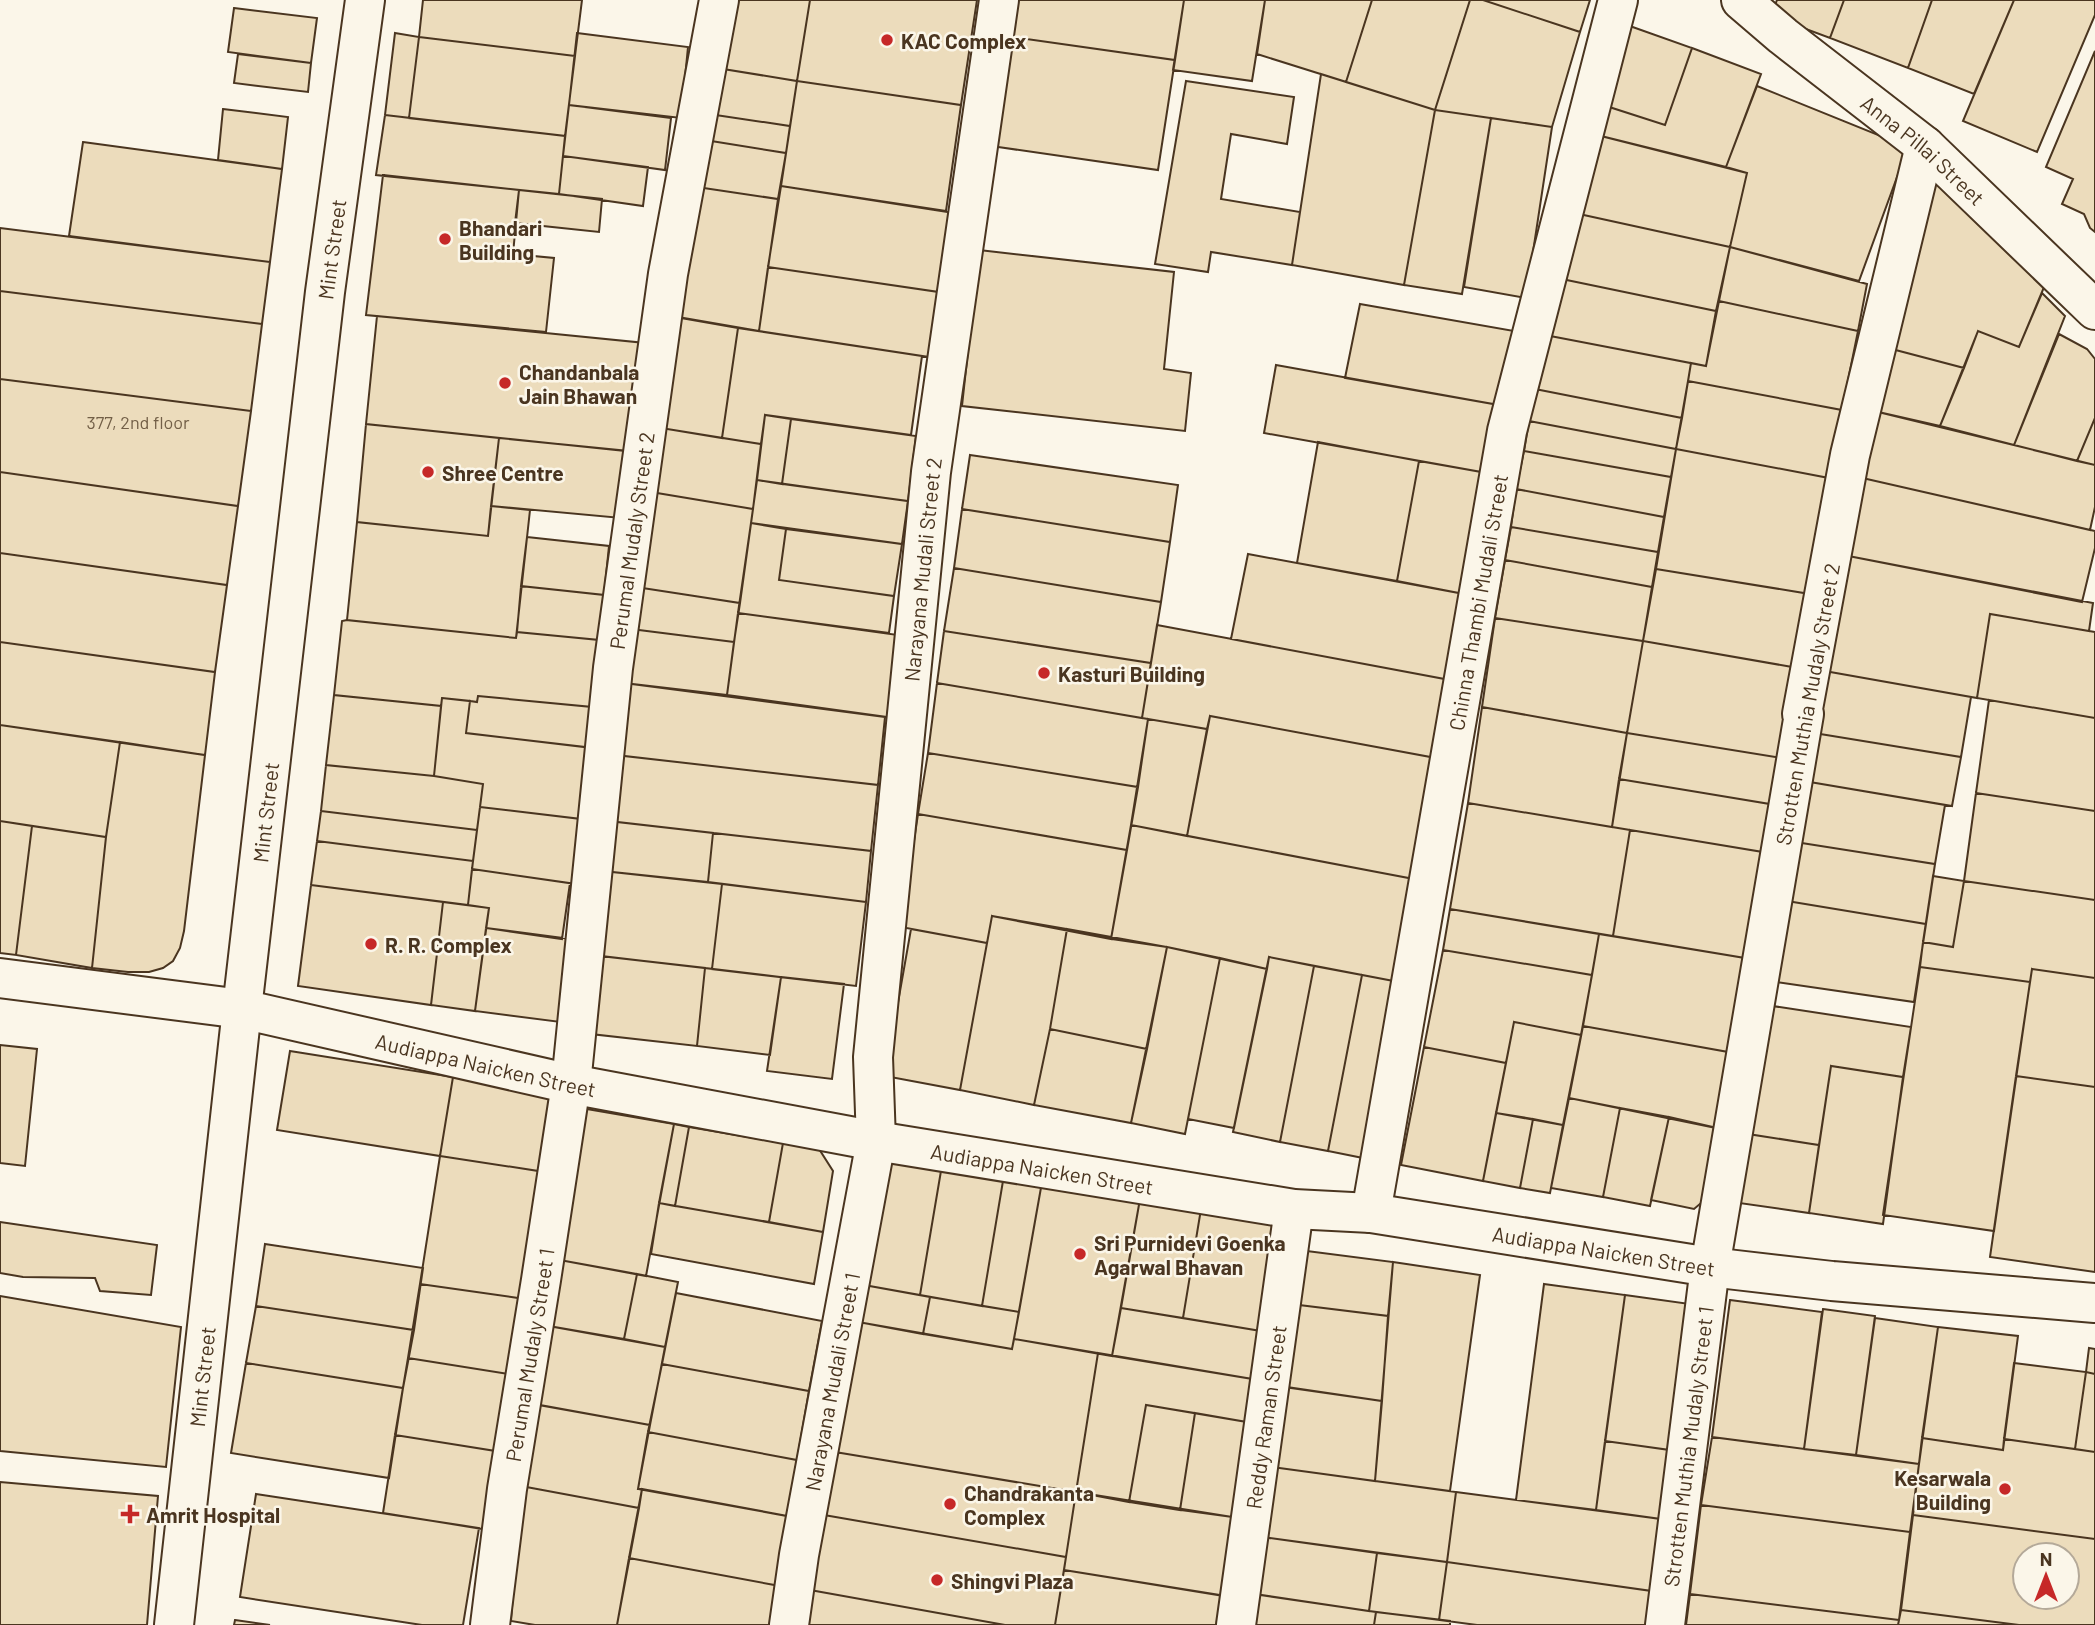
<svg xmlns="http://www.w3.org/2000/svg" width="2095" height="1625" font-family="Barlow,sans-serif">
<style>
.building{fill:#ecdcbc;stroke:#4a3520;stroke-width:2;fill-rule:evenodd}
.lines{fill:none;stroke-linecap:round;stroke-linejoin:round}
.street-casing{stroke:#4a3520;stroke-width:42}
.secondary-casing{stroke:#4a3520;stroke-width:42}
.street{stroke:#fbf6e9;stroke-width:38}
.secondary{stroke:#fbf6e9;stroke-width:38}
.poi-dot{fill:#c62828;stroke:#fbf6e9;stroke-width:2.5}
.labels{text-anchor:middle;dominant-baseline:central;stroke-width:5;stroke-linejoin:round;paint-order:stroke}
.number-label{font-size:18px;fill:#725f47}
.poi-label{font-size:21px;font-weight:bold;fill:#4a3520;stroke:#fbf6e9;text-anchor:start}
.street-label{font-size:21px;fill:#4a3520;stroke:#fbf6e9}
</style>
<rect width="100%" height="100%" fill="#fbf6e9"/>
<path class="building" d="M423,0H582L575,56L419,37Z
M728,0H810L797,81L717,68Z
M810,0H977L961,105L797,81Z
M1011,0H1184L1175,60L1006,36Z
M1184,0H1265L1252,81L1173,70Z
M1265,0H1372L1346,82L1257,54Z
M1372,0H1470L1435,110L1346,82Z
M1470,0H1483L1580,32L1552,127L1435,110Z
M1483,0H1590L1580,32Z
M1777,0H1844L1830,38L1771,16Z
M1844,0H1932L1908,68L1830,38Z
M1932,0H2014L1974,94L1908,68Z
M2014,0H2095V15L2037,152L1963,121Z
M234,8L317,18L311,63L228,52Z
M1627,25L1692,48L1665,125L1600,104Z
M395,33L419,37L409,118L385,115Z
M577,33L688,47L681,118L569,105Z
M1006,36L1175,60L1158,170L991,146Z
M419,37L575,56L565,136L409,118Z
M1692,48L1761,74L1726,167L1589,133L1600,104L1665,125Z
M2095,51V232L2090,228L2084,214L2062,204L2073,179L2046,167Z
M238,54L311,63L308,92L234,83Z
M717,68L797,81L790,126L709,114Z
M1321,74L1435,110L1404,285L1292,265Z
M797,81L961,105L946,211L781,186Z
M1186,81L1294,97L1287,144L1231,134L1221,199L1300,212L1292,265L1211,252L1208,272L1155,264Z
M1757,86L1908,147L1859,281L1730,247L1747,173L1726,167Z
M569,105L671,118L665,170L563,156Z
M223,109L288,117L282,169L218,160Z
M1435,110L1491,118L1462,294L1404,285Z
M709,114L790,126L786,153L705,140Z
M385,115L565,136L559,194L376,175Z
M1491,118L1552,127L1526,298L1464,287Z
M1589,133L1747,173L1730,247L1570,212Z
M705,140L786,153L778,199L697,187Z
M83,142L282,169L270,262L69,236Z
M563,156L648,167L643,206L559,194Z
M383,175L519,190L513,254L554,258L546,332L366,315Z
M1935,182L2047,280L2019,347L1978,331L1964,368L1888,348Z
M781,186L954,213L939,292L768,267Z
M697,187L778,199L759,331L678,317Z
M519,190L602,199L599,232L515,223Z
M1570,212L1730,247L1716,311L1557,278Z
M0,228L270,262L262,324L0,291Z
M1730,247L1867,284L1858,331L1719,301Z
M979,250L1174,272L1164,369L1191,373L1185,431L962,406Z
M768,267L939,292L929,357L759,331Z
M1557,278L1716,311L1706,366L1545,335Z
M0,291L262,324L251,411L0,379Z
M2042,293L2065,316L2014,445L1940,426L1978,331L2019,347Z
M1719,301L1858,331L1842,410L1688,381L1691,363L1706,366Z
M1360,304L1514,331L1499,405L1345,378Z
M377,316L645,343L634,452L366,424Z
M681,318L738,328L722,438L661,428Z
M738,328L922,356L911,435L765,415L761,444L722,438Z
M2059,334L2087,349L2095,359V418L2077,461L2014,445Z
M1545,335L1691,363L1682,418L1535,389Z
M1888,348L1964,368L1940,426L1874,411Z
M1276,365L1499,405L1487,473L1264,433Z
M0,379L251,411L238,506L0,472Z
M1688,381L1842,410L1829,478L1676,449Z
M1535,389L1682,418L1676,449L1529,421Z
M1874,411L2095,465V507L2090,530L1858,477Z
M765,415L791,419L782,484L757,480Z
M2095,418V465L2077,461Z
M791,419L916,436L908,501L782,484Z
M1529,421L1676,449L1671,477L1524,451Z
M366,424L499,438L488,536L357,522Z
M661,428L761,444L753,509L651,492Z
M499,438L628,451L621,518L491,506Z
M1318,442L1419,461L1397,581L1297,563Z
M1676,449L1829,478L1810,594L1656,569Z
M1524,451L1671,477L1664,517L1516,489Z
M970,455L1178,485L1170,542L962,509Z
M1419,461L1487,473L1464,594L1397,581Z
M0,472L238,506L227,585L0,553Z
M1858,477L2095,531V548L2082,602L1838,554Z
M757,480L908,501L902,544L751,523Z
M1516,489L1664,517L1658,552L1511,527Z
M651,492L753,509L740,603L636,587Z
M491,506L530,510L516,638L347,620L357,522L488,536Z
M962,509L1170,542L1161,602L954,568Z
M751,523L786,529L779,580L894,596L889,633L738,613Z
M1511,527L1658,552L1652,587L1505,560Z
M786,529L902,544L894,596L779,580Z
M527,537L609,546L604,595L521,586Z
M0,553L227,585L215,672L0,642Z
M1248,554L1464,594L1450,680L1231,639Z
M1838,554L2093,603L2089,631L1990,614L1977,698L1819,670Z
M1505,560L1652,587L1643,641L1495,618Z
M954,568L1161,602L1151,663L944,631Z
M1656,569L1810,594L1798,668L1643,641Z
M521,586L604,595L599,640L517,632Z
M636,587L740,603L734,642L631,629Z
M738,613L898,635L887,717L727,695Z
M1990,614L2095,632V718L1977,698Z
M1495,618L1643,641L1627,733L1482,707Z
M347,620L516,638L517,632L599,640L592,707L478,696L477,702L442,698L441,706L334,695L342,621Z
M1157,625L1450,680L1436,758L1210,716L1207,729L1142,718Z
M631,629L734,642L727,695L624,683Z
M944,631L1151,663L1142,718L937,683Z
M1643,641L1798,668L1782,758L1627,733Z
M0,642L215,672L205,755L0,725Z
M1819,670L1971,697L1961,757L1808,732Z
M624,683L885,717L878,785L616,755Z
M937,683L1148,719L1138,787L928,753Z
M334,695L441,706L434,776L326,765Z
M478,696L592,707L593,748L466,733L470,701L477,702Z
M442,698L470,701L466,733L593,748L589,820L480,807L483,784L434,776Z
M1989,700L2095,718V811L1976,793Z
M1482,707L1627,733L1612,827L1468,803Z
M1210,716L1436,758L1414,879L1187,836Z
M1148,719L1207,729L1187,836L1131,825Z
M0,725L120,742L106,837L0,821Z
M1808,732L1961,757L1952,806L1798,780Z
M1627,733L1782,758L1776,805L1619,779Z
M120,742L205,755L184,931L180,948L173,961L163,968L149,972H128L92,968L106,837Z
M928,753L1138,787L1127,850L918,814Z
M616,755L878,785L871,851L609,821Z
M326,765L434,776L483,784L477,830L321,811Z
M1619,779L1776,805L1769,853L1612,827Z
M1798,780L1945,805L1935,864L1789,841Z
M1976,793L2095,811V900L1964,881Z
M1468,803L1630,830L1613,936L1450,909Z
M480,807L589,820L583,885L472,869Z
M321,811L477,830L473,861L317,841Z
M918,814L1127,850L1111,939L992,916L987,943L901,927Z
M0,821L32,826L16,955L0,953Z
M609,821L713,833L708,882L603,871Z
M1131,825L1414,879L1404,983L1269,957L1267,969L1167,947L1111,939Z
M32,826L106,837L92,968L16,955Z
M1630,830L1769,853L1751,959L1613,936Z
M713,833L871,851L866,902L708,882Z
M317,841L473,861L468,905L311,885Z
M1789,841L1935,864L1926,924L1781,900Z
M472,869L570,883L562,939L486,928L489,908L468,905Z
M603,871L722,884L712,969L593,955Z
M1933,876L1964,881L1953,947L1923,942Z
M1964,881L2095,900V978L2032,969L2030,982L1920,967L1923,942L1953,947Z
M722,884L866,902L856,986L712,969Z
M311,885L443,902L431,1005L298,986Z
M1781,900L1926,924L1914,1002L1770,981Z
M443,902L489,908L475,1011L431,1005Z
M1450,909L1599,934L1592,975L1443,950Z
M992,916L1067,929L1050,1029L1034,1105L960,1090Z
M486,928L579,940L568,1023L475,1011Z
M911,929L987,943L960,1090L885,1076Z
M1067,929L1167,947L1147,1049L1050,1029Z
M1599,934L1751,959L1734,1053L1583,1026Z
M1167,947L1220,958L1185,1134L1131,1123Z
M1443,950L1592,975L1581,1035L1514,1022L1506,1063L1424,1047Z
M600,956L705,968L697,1046L591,1034Z
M1269,957L1314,966L1280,1142L1233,1132Z
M1220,958L1267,969L1234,1128L1188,1119Z
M1314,966L1362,975L1328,1151L1280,1142Z
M1920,967L2030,982L1994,1231L1883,1215Z
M705,968L781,977L770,1055L697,1046Z
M2032,969L2095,978V1087L2016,1076Z
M1362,975L1404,983L1368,1159L1328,1151Z
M781,977L844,984L832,1079L767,1071Z
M1766,1005L1911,1027L1903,1077L1831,1066L1819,1145L1747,1134Z
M1514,1022L1581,1035L1563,1125L1496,1113Z
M1583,1026L1740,1054L1726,1130L1569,1098Z
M1050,1029L1147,1049L1131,1123L1034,1105Z
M0,1045L37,1049L25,1166L0,1163Z
M1424,1047L1506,1063L1483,1181L1401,1165Z
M290,1051L453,1077L440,1156L277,1130Z
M1831,1066L1903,1077L1883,1224L1809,1213Z
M2016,1076L2095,1087V1272L1990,1257Z
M453,1077L556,1093L545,1172L440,1156Z
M1569,1098L1620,1108L1603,1197L1551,1188Z
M581,1108L674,1124L646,1276L554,1259Z
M1620,1108L1669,1117L1650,1206L1603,1197Z
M1496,1113L1533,1119L1520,1188L1483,1181Z
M1669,1117L1726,1130L1713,1193L1694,1209L1651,1200Z
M1533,1119L1563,1125L1550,1193L1520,1188Z
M674,1124L689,1127L675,1206L659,1203Z
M689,1127L783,1143L769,1222L675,1206Z
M1742,1133L1819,1145L1809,1213L1732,1202Z
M783,1143L819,1149L833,1171L823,1232L769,1222Z
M440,1156L545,1172L525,1299L420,1284Z
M886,1156L942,1165L920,1295L864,1285Z
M942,1165L1004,1175L982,1306L920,1295Z
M1004,1175L1042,1182L1019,1312L982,1306Z
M1042,1182L1140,1199L1112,1356L1014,1339Z
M1140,1199L1201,1209L1183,1318L1121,1308Z
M659,1203L823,1232L814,1284L651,1254Z
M1201,1209L1286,1223L1267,1332L1183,1318Z
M0,1222L157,1245L151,1295L100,1291L95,1278L23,1277L0,1273Z
M265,1244L423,1268L414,1330L256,1306Z
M1299,1250L1393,1262L1388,1316L1291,1304Z
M554,1259L637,1274L624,1339L543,1325Z
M1393,1262L1480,1275L1450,1491L1375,1481Z
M637,1274L678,1282L665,1347L624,1339Z
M420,1284L525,1299L514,1375L408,1358Z
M1544,1284L1625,1295L1596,1510L1516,1500Z
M864,1285L930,1297L923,1334L858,1322Z
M676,1293L822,1321L809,1391L662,1364Z
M1625,1295L1690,1304L1670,1450L1605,1441Z
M0,1296L181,1327L166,1467L0,1451Z
M930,1297L1019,1312L1012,1349L923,1334Z
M1730,1300L1822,1312L1804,1449L1712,1437Z
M1291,1304L1388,1316L1382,1401L1280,1386Z
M256,1306L414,1330L403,1388L246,1363Z
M1121,1308L1267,1332L1259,1380L1112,1356Z
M1823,1309L1875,1316L1856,1455L1804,1449Z
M1875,1318L1938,1327L1919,1464L1856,1455Z
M858,1322L1012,1349L1014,1339L1098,1353L1076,1492L835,1452Z
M543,1325L665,1347L650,1425L529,1403Z
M1938,1327L2018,1336L2003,1450L1922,1438Z
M2089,1348L2095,1349V1374L2086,1372Z
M1098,1353L1259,1380L1253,1423L1146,1405L1129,1502L1076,1492Z
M408,1358L514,1375L502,1452L395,1435Z
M246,1363L403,1388L389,1478L231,1453Z
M2014,1363L2086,1372L2075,1449L2004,1439Z
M662,1364L809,1391L797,1460L648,1432Z
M2086,1372L2095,1374V1452L2075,1449Z
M1284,1387L1382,1401L1375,1481L1272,1467Z
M533,1404L650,1425L638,1489H642L639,1508L521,1486Z
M1146,1405L1195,1413L1180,1510L1129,1502Z
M1195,1413L1253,1423L1239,1518L1180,1510Z
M648,1432L797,1460L787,1516L638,1489Z
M395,1435L502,1452L489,1530L383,1513Z
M1712,1437L1919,1464L1910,1532L1701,1505Z
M1922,1438L2003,1450L2004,1439L2095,1452V1539L1913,1515Z
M1605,1441L1670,1450L1661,1519L1596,1510Z
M835,1452L1076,1492L1066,1557L824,1515Z
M1272,1467L1456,1492L1447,1562L1262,1537Z
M0,1482L158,1496L147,1625H0Z
M521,1486L639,1508L617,1625H535L511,1621Z
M642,1489L793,1517L780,1586L629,1558Z
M1076,1492L1239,1518L1226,1596L1064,1570Z
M1456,1492L1661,1519L1652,1591L1447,1562Z
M256,1494L479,1528L463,1625H422L240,1597Z
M1701,1505L1910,1532L1899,1620L1690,1594Z
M824,1515L1066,1557L1055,1625H1005L810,1590Z
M1913,1515L2095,1539V1625H2019L1901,1610ZM2025,1555H2067V1597H2025Z
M1262,1537L1377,1553L1369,1611L1255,1594Z
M1377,1553L1447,1562L1439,1620L1369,1611Z
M629,1558L780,1586L773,1625H617Z
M1447,1562L1652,1591L1647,1625H1477L1439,1620Z
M1064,1570L1236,1598L1232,1625H1055Z
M810,1590L1005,1625H804Z
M1247,1593L1376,1612L1374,1625H1243Z
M1690,1594L1899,1620L1898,1625H1686Z
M1901,1610L2019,1625H1898Z
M1376,1612L1450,1621V1625H1374Z
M235,1620L270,1625H234Z"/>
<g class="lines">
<defs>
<g id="street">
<path id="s1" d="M1741,0L1783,36L1925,146L2095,310"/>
<path id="s2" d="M1371,1213L1507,431L1618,0"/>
<path id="s3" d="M174,1625L242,1009"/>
<path id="s4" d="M490,1625L507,1489L541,1280L571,1084L613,668L668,274L719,0"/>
<path id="s5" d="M789,1625L799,1555L876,1141L873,1057L931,472L999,0"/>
<path id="s6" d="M1236,1625L1294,1209"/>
<path id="s7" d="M1665,1625L1710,1267L1804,714H1802L1850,455L1925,146"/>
</g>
<g id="secondary">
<path id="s8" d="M0,978L242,1009L571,1084L876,1141L1294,1209L1371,1213L1710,1267L1832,1281L2095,1303"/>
<path id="s9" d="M242,1009L325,292L365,0"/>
</g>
</defs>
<use href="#street" class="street-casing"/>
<use href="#secondary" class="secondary-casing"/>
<use href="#street" class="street"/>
<use href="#secondary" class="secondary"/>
</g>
<g class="poi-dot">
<circle cx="887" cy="40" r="7"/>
<circle cx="445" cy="239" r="7"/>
<circle cx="505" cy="383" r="7"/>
<circle cx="428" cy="472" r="7"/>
<circle cx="1044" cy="673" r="7"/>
<circle cx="371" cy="944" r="7"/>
<circle cx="1080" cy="1254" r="7"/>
<circle cx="2005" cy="1489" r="7"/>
<circle cx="950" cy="1504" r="7"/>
<path d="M126.5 1503.5h7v7h7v7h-7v7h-7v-7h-7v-7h7z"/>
<circle cx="937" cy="1580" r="7"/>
</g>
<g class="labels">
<g class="number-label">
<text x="138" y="422">377, 2nd floor</text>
</g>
<g class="poi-label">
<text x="901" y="40">KAC Complex</text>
<text x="459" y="227">Bhandari<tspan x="459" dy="24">Building</tspan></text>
<text x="519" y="371">Chandanbala<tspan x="519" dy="24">Jain Bhawan</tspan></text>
<text x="442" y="472">Shree Centre</text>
<text x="1058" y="673">Kasturi Building</text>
<text x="385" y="944">R. R. Complex</text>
<text x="1094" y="1242">Sri Purnidevi Goenka<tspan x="1094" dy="24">Agarwal Bhavan</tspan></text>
<text x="1991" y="1477" text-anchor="end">Kesarwala<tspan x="1991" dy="24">Building</tspan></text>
<text x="964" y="1492">Chandrakanta<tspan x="964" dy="24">Complex</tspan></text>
<text x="146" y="1514">Amrit Hospital</text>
<text x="951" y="1580">Shingvi Plaza</text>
</g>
<g class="street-label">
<text stroke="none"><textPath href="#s1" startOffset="236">Anna Pillai Street</textPath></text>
<text stroke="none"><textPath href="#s9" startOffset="765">Mint Street</textPath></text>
<text stroke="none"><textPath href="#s4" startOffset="1094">Perumal Mudaly Street 2</textPath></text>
<text stroke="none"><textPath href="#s5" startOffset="1066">Narayana Mudali Street 2</textPath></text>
<text stroke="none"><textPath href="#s2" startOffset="620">Chinna Thambi Mudali Street</textPath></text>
<text transform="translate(1807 704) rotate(-80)">Strotten Muthia Mudaly Street 2</text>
<text stroke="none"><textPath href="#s9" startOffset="198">Mint Street</textPath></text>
<text stroke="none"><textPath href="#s8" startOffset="494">Audiappa Naicken Street</textPath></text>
<text stroke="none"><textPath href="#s8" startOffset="1060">Audiappa Naicken Street</textPath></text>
<text stroke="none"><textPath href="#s8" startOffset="1628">Audiappa Naicken Street</textPath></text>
<text stroke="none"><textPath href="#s4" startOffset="273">Perumal Mudaly Street 1</textPath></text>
<text stroke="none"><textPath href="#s3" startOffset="250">Mint Street</textPath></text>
<text stroke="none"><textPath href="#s5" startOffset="247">Narayana Mudali Street 1</textPath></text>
<text stroke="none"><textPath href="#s6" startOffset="210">Reddy Raman Street</textPath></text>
<text stroke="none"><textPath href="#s7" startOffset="180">Strotten Muthia Mudaly Street 1</textPath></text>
</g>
</g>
<g transform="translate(2046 1576)"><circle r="33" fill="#fbf6e9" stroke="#b4a999" stroke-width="2"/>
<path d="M0-5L12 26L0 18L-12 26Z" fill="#c62828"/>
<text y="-10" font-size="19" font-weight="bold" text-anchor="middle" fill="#4a3520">N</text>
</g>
</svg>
